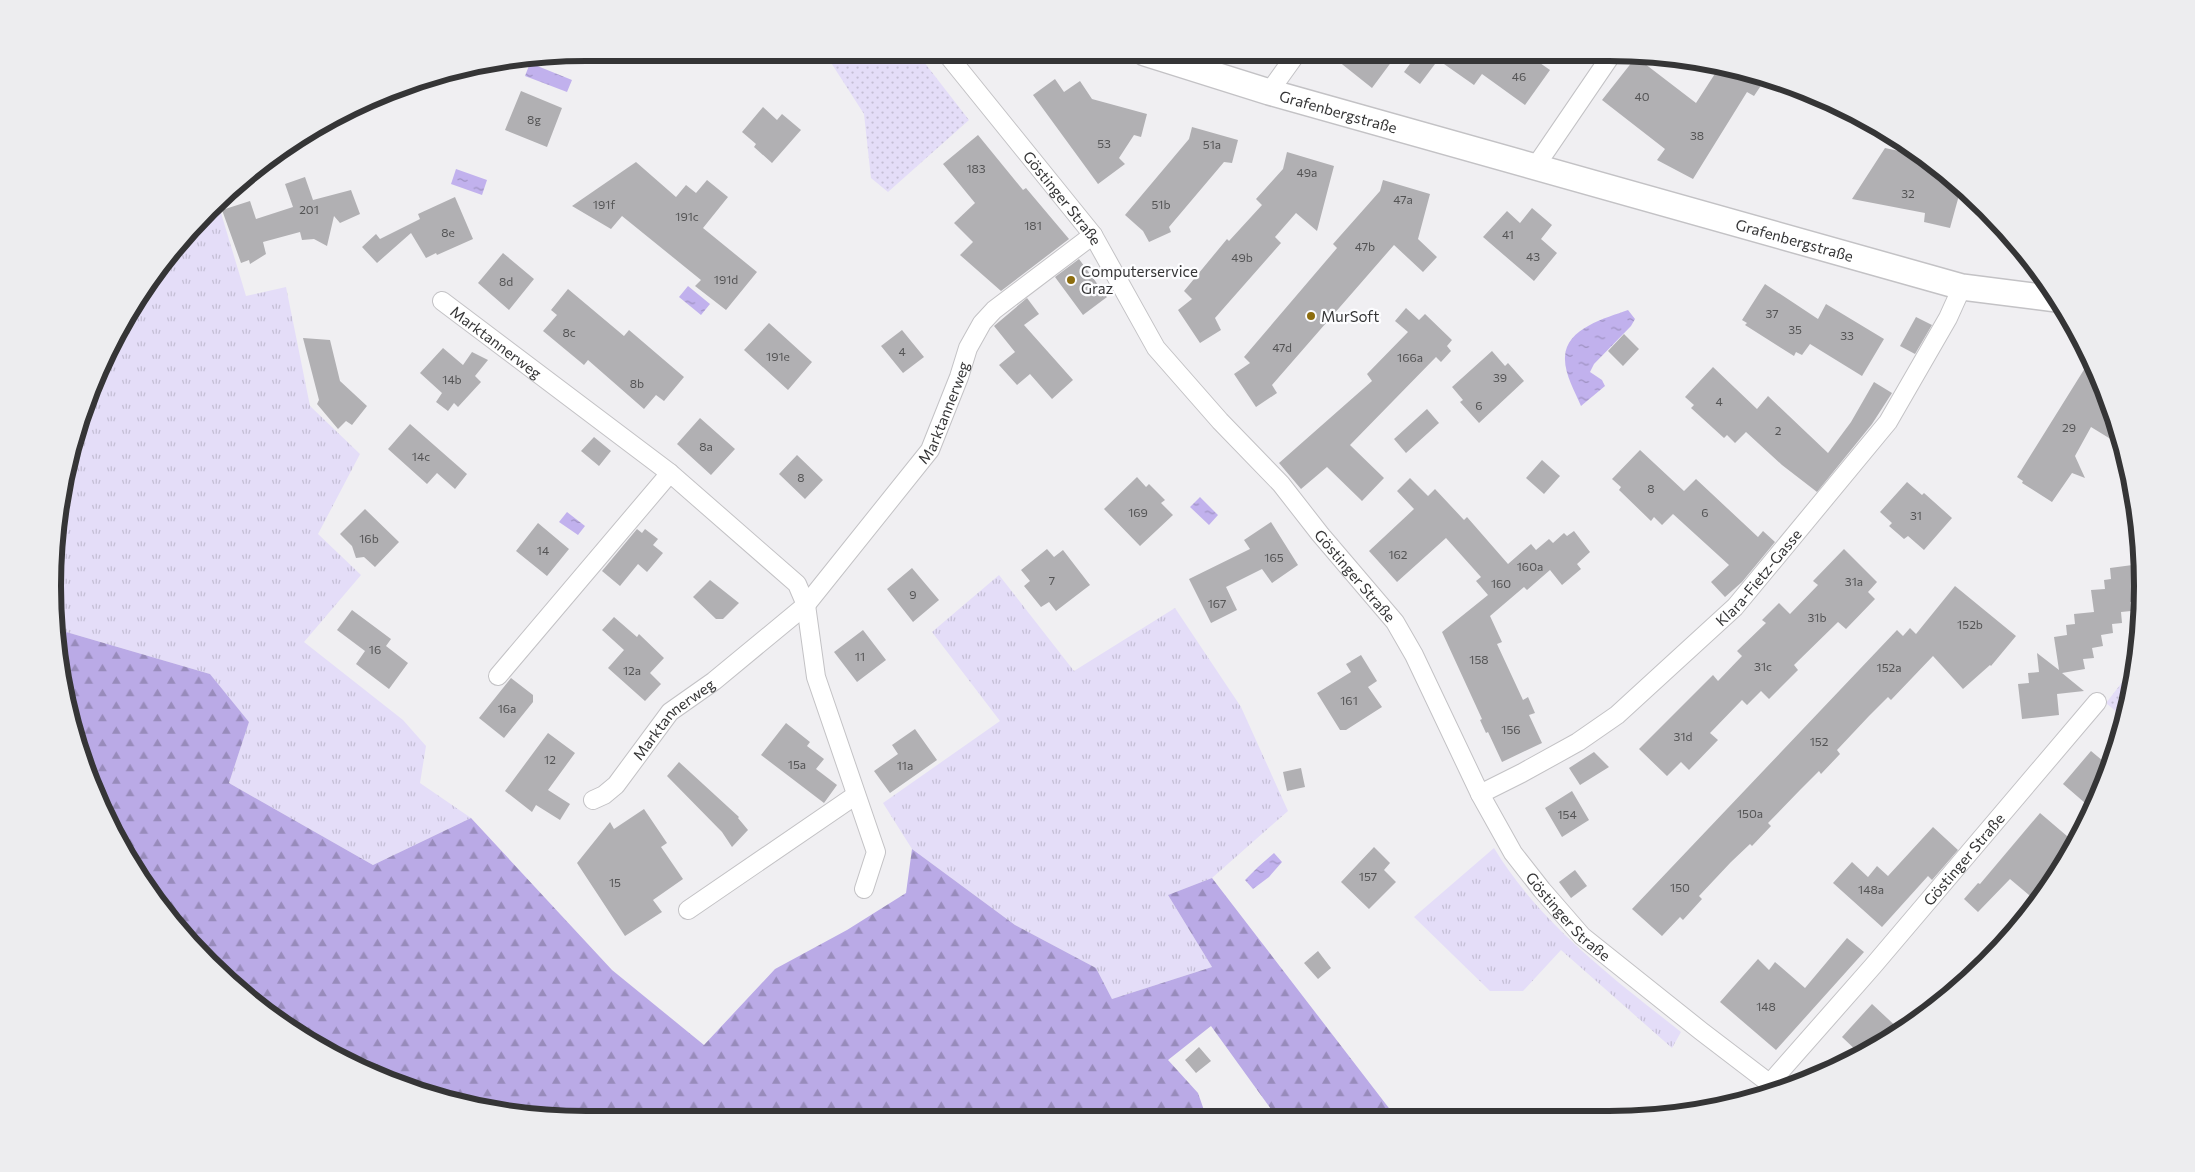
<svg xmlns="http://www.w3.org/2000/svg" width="2195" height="1172" font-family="Commissioner,sans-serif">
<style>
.grass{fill:url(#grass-tufts)}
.forest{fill:url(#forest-firs)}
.park{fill:url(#park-dots)}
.water{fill:url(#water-ripples)}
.building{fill:#b1b0b3}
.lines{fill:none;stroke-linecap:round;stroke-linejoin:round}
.street-casing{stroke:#c3c2c5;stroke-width:20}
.secondary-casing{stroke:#c3c2c5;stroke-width:28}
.street{stroke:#fff;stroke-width:18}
.secondary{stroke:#fff;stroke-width:25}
.poi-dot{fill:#8d6d0f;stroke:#fdfdff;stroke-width:2}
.labels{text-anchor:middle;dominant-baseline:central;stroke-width:4.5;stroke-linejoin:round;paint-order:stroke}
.number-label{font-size:12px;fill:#545455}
.street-label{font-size:15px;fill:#353536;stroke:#fdfdff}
.poi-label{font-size:15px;fill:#353536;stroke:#fdfdff;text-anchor:start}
.rim{fill:none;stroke:#353536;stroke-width:6}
</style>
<defs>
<pattern id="grass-tufts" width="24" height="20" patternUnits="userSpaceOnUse" patternTransform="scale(1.25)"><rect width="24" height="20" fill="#e4ddf8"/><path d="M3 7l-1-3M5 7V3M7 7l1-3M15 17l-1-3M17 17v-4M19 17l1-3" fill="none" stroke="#c4bed5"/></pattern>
<pattern id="forest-firs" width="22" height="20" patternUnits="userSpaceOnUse" patternTransform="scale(1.25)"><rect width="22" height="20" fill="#baaae6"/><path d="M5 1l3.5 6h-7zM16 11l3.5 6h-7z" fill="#988bbb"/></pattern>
<pattern id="park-dots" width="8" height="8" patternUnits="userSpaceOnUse" patternTransform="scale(1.25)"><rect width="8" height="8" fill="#e4ddf8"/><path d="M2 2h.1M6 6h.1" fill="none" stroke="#c4bed5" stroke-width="1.8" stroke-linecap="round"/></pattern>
<pattern id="water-ripples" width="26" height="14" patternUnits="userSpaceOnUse" patternTransform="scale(1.25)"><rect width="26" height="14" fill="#c1b1ed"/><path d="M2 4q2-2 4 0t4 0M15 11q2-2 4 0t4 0" fill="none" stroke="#9e91c1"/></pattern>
</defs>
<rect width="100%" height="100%" fill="#f0eff2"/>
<path class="grass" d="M218,203L246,296L286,287L310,406L360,454L318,534L361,575L304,642L403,720L426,746L420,783L471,818L373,865L229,783L249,722L210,674L56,629L54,551L71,448L93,382L142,290L185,234Z
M999,575L1074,671L1175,608L1241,707L1288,811L1212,878L1168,895L1212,967L1112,999L1096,968L1015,925L912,849L883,803L1000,721L932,632Z
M1494,848C1540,924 1613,978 1681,1032L1672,1048L1561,950L1523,991H1490L1414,917Z"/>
<path class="forest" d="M56,629L210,674L249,722L229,783L373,865L471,818L612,970L704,1045L775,969L847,930L906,893L912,849L1015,925L1096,968L1112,999L1212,967L1168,895L1212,878L1395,1116H1276L1211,1026L1168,1060L1198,1093L1206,1116L551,1118L448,1101L350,1064L261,1009L209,963L143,883L107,822L71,724L57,655Z"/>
<path class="park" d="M831,53H917L969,120L888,192L871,178L864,114L828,58Z
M2134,667L2125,719L2106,703Z"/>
<path class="water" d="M530,63L572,80L567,92L525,76Z
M456,169L487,180L482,195L451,184Z
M688,286L710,304L701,315L679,297Z
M1628,310L1635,319L1631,326L1594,364L1590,372L1602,380L1605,386L1581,406C1575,392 1564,373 1565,357C1566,328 1606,318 1628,310Z
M1200,497L1218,515L1209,525L1190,507Z
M567,512L585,526L578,535L559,522Z
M1274,853L1282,862L1269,877L1253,889L1245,880L1258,867Z"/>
<path class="building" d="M1328,53H1398L1372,88Z
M1418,53H1422L1435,64L1420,84L1404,72Z
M1452,53L1527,54L1550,70L1525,105L1482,74L1474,85L1444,64Z
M1636,57L1696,103L1720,66L1747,71L1766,78L1754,96L1747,92L1693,179L1657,160L1665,149L1602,100Z
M1055,79L1064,92L1080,81L1092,99L1147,114L1141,137L1134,135L1119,158L1125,164L1098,184L1033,95Z
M521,91L562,108L547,147L505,130Z
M763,107L777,120L782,114L801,130L772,163L754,147L756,144L742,132Z
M1192,127L1238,140L1232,163L1224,162L1169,227L1171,232L1149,242L1143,231L1125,215L1189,139Z
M978,135L1023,190L1026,188L1069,239L1001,291L960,255L973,242L954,223L975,203L943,164Z
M1885,148L1923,156L1934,163L1961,188L1950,228L1924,222L1925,213L1852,199Z
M1287,152L1334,166L1317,231L1296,213L1275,237L1281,243L1215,318L1221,330L1200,343L1178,310L1192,299L1184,291L1227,239L1229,241L1262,205L1256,199L1283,169Z
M636,162L676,197L686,185L696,193L707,180L728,197L703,228L757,272L726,310L695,286L701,280L622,216L611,229L572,206Z
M305,177L313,200L351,190L360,214L340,223L334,216L327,246L314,239L302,240L300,232L263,242L266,254L250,264L249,260L241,263L222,210L250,201L256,219L293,207L285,184Z
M1383,180L1430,194L1418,239L1437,257L1423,272L1394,245L1272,385L1277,393L1256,407L1234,374L1250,363L1244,357L1337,248L1333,244L1380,191Z
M455,197L473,239L437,255L436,253L426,258L411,233L377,263L362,247L376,234L380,239L420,219L418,214Z
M1532,208L1552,225L1541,239L1557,253L1534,281L1483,237L1507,211L1520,223Z
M503,253L534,279L509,310L478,283Z
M1079,259L1107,297L1083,315L1055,277Z
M1765,284L1818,319L1826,304L1884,339L1862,376L1810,344L1802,355L1796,352L1794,356L1745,325L1747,323L1742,320Z
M568,289L624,336L629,330L684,377L664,401L656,395L644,409L588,360L584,365L543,331L557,315L551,310Z
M1027,298L1039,314L1024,325L1073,380L1052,399L1030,374L1017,385L999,365L1015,352L994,326Z
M1406,308L1419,320L1425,314L1452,340L1447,346L1451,351L1441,362L1436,357L1350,445L1384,478L1362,501L1327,467L1301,489L1279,463L1372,381L1367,374L1408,332L1395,321Z
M1916,317L1932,325L1915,354L1900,346Z
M769,323L812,362L788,390L744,350Z
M902,330L924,357L903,373L881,346Z
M1624,334L1639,349L1623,366L1608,351Z
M303,338L330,340L340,381L367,406L352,425L346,421L338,429L317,404L319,400Z
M443,348L463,365L472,352L488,360L475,376L481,382L458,407L454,403L448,411L436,402L442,393L420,373Z
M1492,351L1505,366L1508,363L1524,381L1479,423L1460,402L1463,400L1452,387Z
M2090,360L2114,415L2122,446L2091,427L2075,456L2085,478L2072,473L2052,502L2022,483L2023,481L2017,477Z
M1713,367L1757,409L1768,396L1828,453L1851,422L1874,382L1892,393L1872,424L1817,492L1782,465L1746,432L1735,443L1727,435L1724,438L1691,408L1694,405L1685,397Z
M1427,409L1439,423L1406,453L1394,439Z
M700,418L735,449L711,475L677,444Z
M410,424L467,474L455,489L437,473L427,484L388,449Z
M594,437L611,451L599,466L581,451Z
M1640,450L1684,491L1696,479L1758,537L1763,531L1775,542L1742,582L1725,597L1711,582L1729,565L1673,514L1662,525L1654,517L1651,521L1619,490L1621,487L1612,479Z
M797,455L823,480L805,499L779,474Z
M1542,460L1560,476L1544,494L1526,478Z
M1137,477L1146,487L1149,484L1165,500L1161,503L1173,515L1140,546L1104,509Z
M1410,478L1428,496L1435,489L1464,520L1467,517L1508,564L1531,544L1536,550L1549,539L1553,543L1564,533L1567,536L1574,531L1590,552L1577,564L1581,569L1562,585L1550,570L1527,590L1524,587L1490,616L1502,642L1497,644L1523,700L1528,697L1535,713L1529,715L1542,743L1502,762L1488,732L1486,733L1480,720L1482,719L1442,632L1488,595L1476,581L1481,577L1446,538L1397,582L1369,551L1414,509L1397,491Z
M1907,482L1922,495L1924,493L1952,518L1924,550L1908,536L1904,539L1889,526L1892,523L1880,512Z
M365,509L399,542L375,567L364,557L356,558L352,546L340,534Z
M1271,522L1298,565L1272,583L1262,569L1226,587L1237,610L1211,623L1189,579L1250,549L1244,540Z
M538,523L569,549L547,576L516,551Z
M637,529L642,533L645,529L658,539L653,545L663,553L647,572L638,564L620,586L602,571Z
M1047,549L1054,557L1063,550L1090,585L1056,611L1049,602L1041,607L1024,586L1030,581L1021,570Z
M1844,549L1877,582L1868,592L1875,599L1846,629L1838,622L1794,665L1798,670L1769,699L1761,691L1747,705L1742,700L1710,733L1718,740L1689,770L1681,762L1667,776L1639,749L1713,675L1718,681L1742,656L1737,651L1766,623L1762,620L1779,603L1790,614L1818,585L1813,581Z
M2140,564V601L2130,602L2131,611L2121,612L2122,623L2112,624L2113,633L2101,635L2103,646L2092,648L2094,658L2083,659L2085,669L2062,673L2084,691L2057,694L2059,715L2022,719L2018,684L2029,683L2028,673L2039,672L2037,653L2059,670L2054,637L2067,635L2066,625L2075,624L2074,614L2094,612L2091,590L2105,589L2104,580L2111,579L2110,568Z
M912,568L939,600L913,622L887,589Z
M710,580L739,603L723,619H716L693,597Z
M1955,586L2016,636L1991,666L1990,665L1963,689L1933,656L1891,700L1888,697L1869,716L1837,750L1840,754L1821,774L1819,771L1800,790L1768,823L1771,826L1752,846L1750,844L1731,862L1699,896L1702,899L1683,920L1680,917L1662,936L1632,909L1897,630L1903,636L1910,628L1916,634Z
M352,610L391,639L386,646L408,663L389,689L356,664L365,651L337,630Z
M614,617L637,637L639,634L664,658L650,673L661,684L645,701L608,668L624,650L602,630Z
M863,630L886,660L857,682L834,652Z
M1361,655L1377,681L1368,687L1382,707L1346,730H1340L1317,693L1351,672L1346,664Z
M511,678L533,695V702L504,738L479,718Z
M786,723L810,742L807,746L824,759L816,769L837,785L824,803L761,755Z
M915,729L937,760L890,793L874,771L898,754L892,745Z
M548,733L575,753L548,790L570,804L560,820L536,805L532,812L505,791Z
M2091,751L2109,766L2092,809L2063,784Z
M1594,752L1609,767L1580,785L1569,768Z
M679,762L739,817L738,818L748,830L732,847L722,832L667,776Z
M1301,768L1305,787L1287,791L1283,772Z
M1572,791L1589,820L1562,837L1545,808Z
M644,809L667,843L661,847L683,879L653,900L662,912L625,936L577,863L610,822L614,829Z
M2040,813L2074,842L2035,900L2010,879L1978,912L1964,899L1978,883L1980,884Z
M1933,827L1958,850L1932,880L1928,876L1882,927L1833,883L1852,862L1868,877L1877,866L1888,876Z
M1374,847L1390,863L1384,870L1396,882L1369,909L1341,882Z
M1575,870L1587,886L1571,898L1559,882Z
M1847,938L1864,952L1776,1050L1720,1002L1758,959L1769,970L1775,962L1805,988Z
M1318,951L1331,968L1318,979L1304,963Z
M1872,1004L1902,1032L1860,1054L1842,1037Z
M1199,1047L1211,1061L1196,1073L1185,1060Z"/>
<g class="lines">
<defs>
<g id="street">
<path id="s1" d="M946,53L1093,235L1156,348L1220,421L1281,484L1320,534L1395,622L1414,655L1480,794L1513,853L1542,890L1582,936L1701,1031L1777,1089"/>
<path d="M1269,92L1297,53"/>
<path d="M1535,167L1612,54"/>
<path id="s2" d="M442,301L670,473L797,584L806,605L816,677L876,852L864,889"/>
<path d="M498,676L670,473"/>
<path id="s3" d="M1480,794L1522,773L1578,742L1617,715L1735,607L1888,422L1948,318L1962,287"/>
<path id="s4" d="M593,800L604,795L616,785L670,712L714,681L806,605L930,450L959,377L968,348L982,323L994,310L1093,235"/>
<path d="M688,910L856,795"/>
<path id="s5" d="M1770,1083L1873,966L2097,702"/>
</g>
<g id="secondary">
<path id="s6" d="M1145,53L1269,92L1962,287L2057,299"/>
</g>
</defs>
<use href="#street" class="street-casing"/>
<use href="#secondary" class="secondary-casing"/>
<use href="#street" class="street"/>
<use href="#secondary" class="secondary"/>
</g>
<g class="poi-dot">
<circle cx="1071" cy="280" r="5"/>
<circle cx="1311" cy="316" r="5"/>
</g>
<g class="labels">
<g class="number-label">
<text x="1519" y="76">46</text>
<text x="1642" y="96">40</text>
<text x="534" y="119">8g</text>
<text x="1697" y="135">38</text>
<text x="1104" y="143">53</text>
<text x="1212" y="144">51a</text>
<text x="976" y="168">183</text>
<text x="1307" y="172">49a</text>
<text x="1908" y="193">32</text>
<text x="1403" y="199">47a</text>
<text x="604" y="204">191f</text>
<text x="1161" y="204">51b</text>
<text x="309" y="209">201</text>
<text x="687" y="216">191c</text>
<text x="1033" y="225">181</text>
<text x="448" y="232">8e</text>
<text x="1508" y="234">41</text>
<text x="1365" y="246">47b</text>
<text x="1533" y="256">43</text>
<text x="1242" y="257">49b</text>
<text x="726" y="279">191d</text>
<text x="506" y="281">8d</text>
<text x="1772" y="313">37</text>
<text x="1795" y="329">35</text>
<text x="569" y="332">8c</text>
<text x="1847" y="335">33</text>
<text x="1282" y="347">47d</text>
<text x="902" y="351">4</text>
<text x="778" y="356">191e</text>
<text x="1410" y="357">166a</text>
<text x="1500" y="377">39</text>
<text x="452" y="379">14b</text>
<text x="637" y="383">8b</text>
<text x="1719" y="401">4</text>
<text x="1479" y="405">6</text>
<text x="2069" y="427">29</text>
<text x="1778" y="430">2</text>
<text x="706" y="446">8a</text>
<text x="421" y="456">14c</text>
<text x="801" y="477">8</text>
<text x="1651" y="488">8</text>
<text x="1138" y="512">169</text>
<text x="1705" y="512">6</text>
<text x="1916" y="515">31</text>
<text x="369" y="538">16b</text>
<text x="543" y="550">14</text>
<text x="1398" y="554">162</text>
<text x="1274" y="557">165</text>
<text x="1530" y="566">160a</text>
<text x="1052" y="580">7</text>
<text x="1854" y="581">31a</text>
<text x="1501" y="583">160</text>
<text x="913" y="594">9</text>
<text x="1217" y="603">167</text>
<text x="1817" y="617">31b</text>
<text x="1970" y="624">152b</text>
<text x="375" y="649">16</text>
<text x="860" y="656">11</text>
<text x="1479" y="659">158</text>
<text x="1763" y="666">31c</text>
<text x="1889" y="667">152a</text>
<text x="632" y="670">12a</text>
<text x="1349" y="700">161</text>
<text x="507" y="708">16a</text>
<text x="1511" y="729">156</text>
<text x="1683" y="736">31d</text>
<text x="1819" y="741">152</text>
<text x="550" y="759">12</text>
<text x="797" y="764">15a</text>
<text x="905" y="765">11a</text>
<text x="1750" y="813">150a</text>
<text x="1567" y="814">154</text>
<text x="1368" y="876">157</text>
<text x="615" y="882">15</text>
<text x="1680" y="887">150</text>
<text x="1871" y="889">148a</text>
<text x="1766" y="1006">148</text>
</g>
<g class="street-label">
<text stroke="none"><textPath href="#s6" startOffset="202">Grafenbergstraße</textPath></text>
<text stroke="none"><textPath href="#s1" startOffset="186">Göstinger Straße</textPath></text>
<text stroke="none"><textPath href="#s6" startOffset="676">Grafenbergstraße</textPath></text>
<text stroke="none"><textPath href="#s2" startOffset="68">Marktannerweg</textPath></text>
<text stroke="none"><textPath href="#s4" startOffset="530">Marktannerweg</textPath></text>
<text stroke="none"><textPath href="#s1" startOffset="666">Göstinger Straße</textPath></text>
<text stroke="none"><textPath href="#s3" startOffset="356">Klara-Fietz-Gasse</textPath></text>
<text stroke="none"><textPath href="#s4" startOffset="116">Marktannerweg</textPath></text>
<text stroke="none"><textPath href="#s5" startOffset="296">Göstinger Straße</textPath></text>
<text stroke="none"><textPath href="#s1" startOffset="1071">Göstinger Straße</textPath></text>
</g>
<g class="poi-label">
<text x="1081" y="271">Computerservice<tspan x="1081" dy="17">Graz</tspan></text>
<text x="1321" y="316">MurSoft</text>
</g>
</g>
<path d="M0 0H2195V1172H0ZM586 61H1609A525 525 0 0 1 2134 586V586A525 525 0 0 1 1609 1111H586A525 525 0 0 1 61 586V586A525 525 0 0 1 586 61Z" fill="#ededef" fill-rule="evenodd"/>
<path class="rim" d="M586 61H1609A525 525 0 0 1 2134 586V586A525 525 0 0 1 1609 1111H586A525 525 0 0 1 61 586V586A525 525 0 0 1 586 61Z"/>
</svg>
